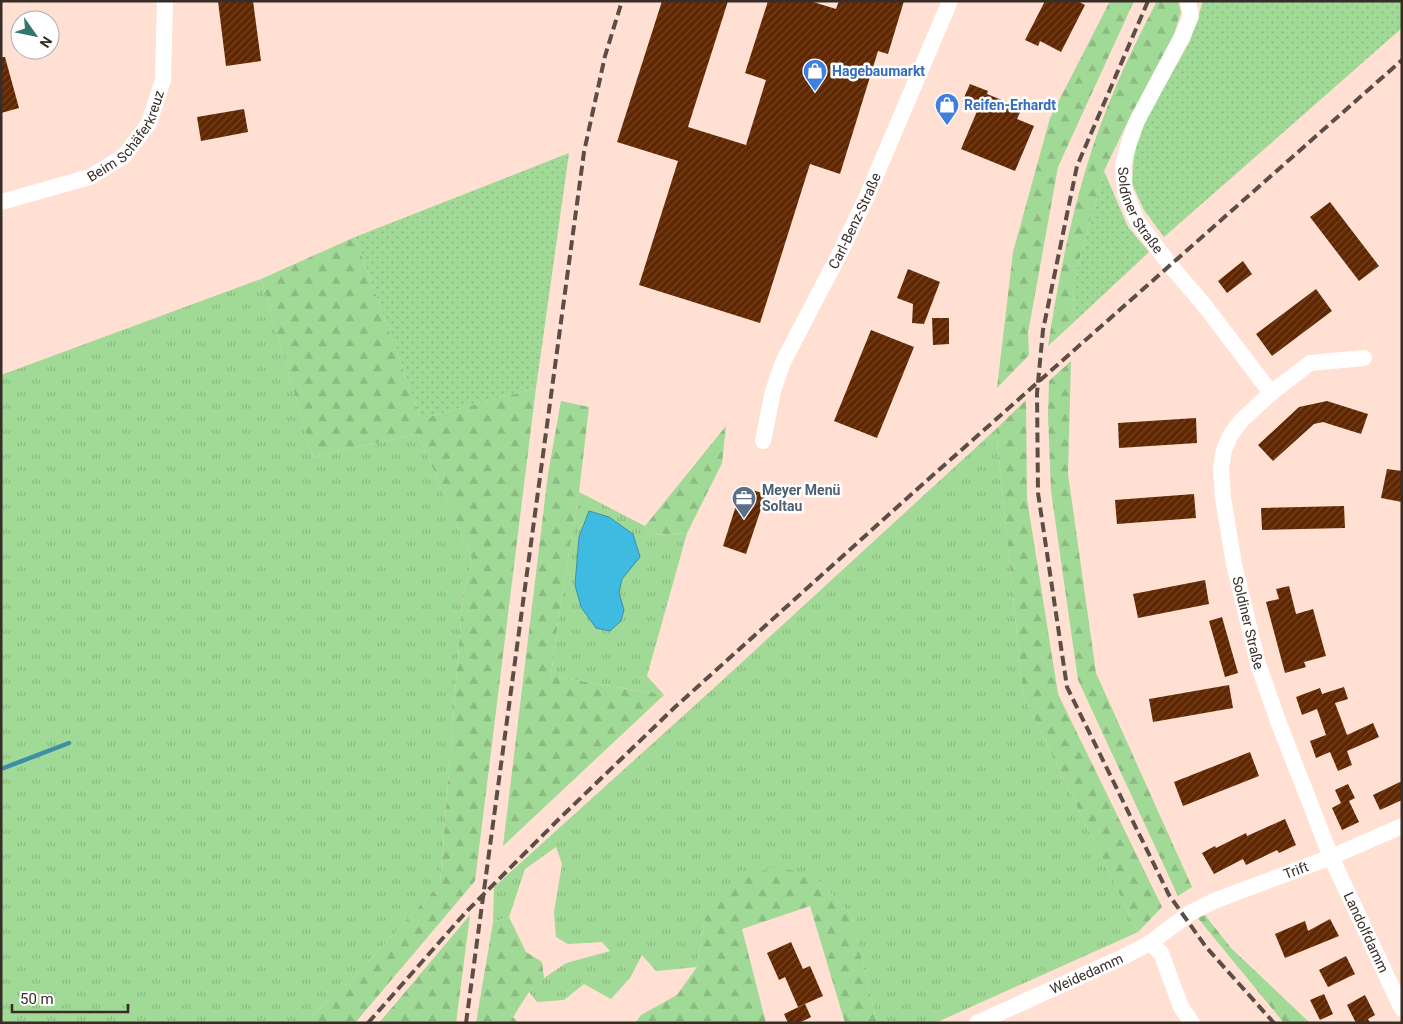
<svg xmlns="http://www.w3.org/2000/svg" width="1403" height="1024" font-family="Roboto,sans-serif">
<style>
.grass{fill:url(#grass-tufts)}
.forest{fill:url(#forest-firs)}
.garden{fill:url(#garden-dots)}
.water{fill:#3fbae1;stroke:#3d8fa9}
.lines{fill:none;stroke-linecap:round;stroke-linejoin:round}
.stream{stroke:#3d8fa9;stroke-width:4.5}
.building{fill:url(#building-hatch)}
.street{stroke:#fff;stroke-width:16}
.rail{stroke:#5d4d47;stroke-width:4;stroke-dasharray:10 5;stroke-linecap:butt}
.labels{text-anchor:middle;dominant-baseline:central;stroke-width:5;stroke-linejoin:round;paint-order:stroke}
.shop-label{font-size:14px;font-weight:bold;fill:#366cbe;stroke:#fff;text-anchor:start}
.street-label{font-size:14px;fill:#382c27;stroke:#fff}
.service-label{font-size:14px;font-weight:bold;fill:#4e5e75;stroke:#fff;text-anchor:start}
</style>
<defs>
<pattern id="grass-tufts" width="24" height="20" patternUnits="userSpaceOnUse" patternTransform="scale(1.25)"><rect width="24" height="20" fill="#a1d997"/><path d="M3 7l-1-3M5 7V3M7 7l1-3M15 17l-1-3M17 17v-4M19 17l1-3" fill="none" stroke="#8bba82"/></pattern>
<pattern id="forest-firs" width="22" height="20" patternUnits="userSpaceOnUse" patternTransform="scale(1.25)"><rect width="22" height="20" fill="#a1d997"/><path d="M5 1l3.5 6h-7zM16 11l3.5 6h-7z" fill="#8bba82"/></pattern>
<pattern id="garden-dots" width="8" height="8" patternUnits="userSpaceOnUse" patternTransform="scale(1.25)"><rect width="8" height="8" fill="#a1d997"/><path d="M2 2h.1M6 6h.1" fill="none" stroke="#8bba82" stroke-width="1.8" stroke-linecap="round"/></pattern>
<pattern id="building-hatch" width="6" height="6" patternUnits="userSpaceOnUse" patternTransform="scale(1.25)"><rect width="6" height="6" fill="#5f2600"/><path d="M-1 1l2-2M0 6l6-6M5 7l2-2" fill="none" stroke="#734526"/></pattern>
</defs>
<rect width="100%" height="100%" fill="#ffe0d2"/>
<path class="grass" d="M261,279L313,457L418,434L472,559L463,595L440,884L358,973L305,1023H1V375Z
M996,429L1023,695L1138,932L935,1023H877L851,915L812,874L705,918L697,967L656,971L642,955L630,978L611,999L584,984L564,1000L537,1002L529,992L544,978L566,963L610,951L602,942L568,944L556,937L554,912L562,864L556,847L525,869L509,917L493,922L494,887L715,687Z
M579,492L645,526L653,535L687,533L647,676L664,695L551,676L559,614Z"/>
<path class="forest" d="M1110,1H1134L1058,167L1028,333L1029,355L997,388L1013,252L1050,118Z
M1157,1H1178L1181,12L1174,34L1128,121L1104,171L1074,279L1073,323L1048,346C1057,288 1068,229 1085,172C1102,113 1128,56 1157,1Z
M355,237L421,419L536,388L475,881L355,1023H305L358,973L440,884L463,595L472,559L418,434L313,457L261,279Z
M1071,361L1068,474L1096,673L1192,887L1178,896L1078,680L1051,491L1048,415L1049,381Z
M1026,400L1027,499L1058,694L1162,907L1138,932L1023,695L996,429Z
M561,401L589,407L579,492L559,614L551,676L664,695L503,846L548,474Z
M726,426L722,463L687,533L653,535L645,526Z
M772,867L812,874L851,915L877,1023H845L810,906L742,929L766,1023H635L641,1015L677,995L697,967L705,918L736,882Z
M470,915L456,1023H379Z
M1205,915L1231,948L1310,1023H1284L1197,917Z
M509,917L526,952L542,962L544,978L529,992L513,1017L518,1023H476L493,922Z"/>
<path class="garden" d="M1203,1H1402V28L1164,237L1144,210L1132,184L1134,153L1144,123L1190,41Z
M569,153L536,388L421,419L355,237Z
M1104,171L1128,227L1149,252L1073,323L1074,279Z"/>
<path class="water" d="M589,511L609,517L633,534L640,557L622,579L619,593L624,610L621,621L610,631L596,628L581,607L575,585L579,537Z"/>
<g class="lines">
<path class="stream" d="M1,769L69,743"/>
</g>
<path class="building" d="M218,1H253L261,61L226,66Z
M662,1H728L688,127L746,145L766,80L745,73L768,1H810L836,9L839,1H904L888,54L878,51L840,174L810,164L760,323L639,285L678,161L617,142Z
M1045,1H1077L1085,5L1061,52L1040,41L1038,46L1025,40Z
M1,57H5L19,108L1,113Z
M970,84L988,91L987,94L1022,108L1017,119L1034,126L1015,171L961,149L978,109L962,102Z
M244,109L248,132L201,141L197,117Z
M1330,202L1379,266L1359,281L1310,217Z
M1243,261L1252,274L1227,293L1218,281Z
M908,269L940,282L924,324L912,323L913,304L897,298Z
M1316,289L1332,311L1272,356L1256,334Z
M932,318H949V344L933,345Z
M871,330L914,347L877,438L834,421Z
M1327,401L1368,414L1361,434L1323,422L1314,424L1273,461L1258,445L1299,407Z
M1196,418L1197,443L1119,448L1118,423Z
M1387,469L1402,471V502L1381,498Z
M742,487L766,494L746,554L723,546Z
M1194,494L1196,518L1117,524L1115,500Z
M1344,506L1345,528L1262,530L1261,508Z
M1205,580L1209,604L1138,618L1133,594Z
M1289,586L1296,614L1313,609L1326,656L1304,662L1306,667L1285,673L1266,602L1279,599L1276,589Z
M1222,617L1238,673L1225,677L1209,621Z
M1229,685L1233,708L1153,722L1149,699Z
M1344,687L1348,699L1335,703L1347,735L1373,723L1379,737L1347,751L1352,765L1338,771L1330,752L1316,758L1310,741L1326,735L1317,709L1302,715L1296,697L1320,688L1322,694Z
M1250,752L1259,776L1183,806L1174,782Z
M1402,781V800L1380,810L1373,795Z
M1348,784L1355,798L1349,801L1359,822L1342,830L1332,808L1341,803L1335,790Z
M1285,819L1296,845L1279,853L1277,850L1246,865L1243,859L1214,874L1202,853L1215,846L1216,848L1246,833L1247,836Z
M1330,919L1339,936L1285,958L1275,934L1305,921L1308,931Z
M791,942L803,969L810,966L823,996L798,1007L785,977L779,980L767,953Z
M1346,956L1355,974L1328,987L1319,970Z
M1324,994L1333,1014L1320,1020L1310,1000Z
M1365,995L1375,1015L1368,1019L1370,1023H1356L1347,1005Z
M805,1004L811,1017L799,1023H788L784,1014Z"/>
<g class="lines">
<g class="street">
<path id="s1" d="M1188,1L1191,16L1183,35L1137,121L1129,143L1123,166L1125,192L1137,221L1170,265L1205,306L1271,393"/>
<path id="s2" d="M1,202L90,177L124,156L149,123L163,80L165,1"/>
<path id="s3" d="M1364,358L1310,363L1271,393L1242,420L1231,434L1224,450L1221,468L1223,498L1234,564L1258,664L1278,721L1331,857L1402,1009"/>
<path id="s4" d="M763,441L773,391L783,362L841,251L867,196L950,1"/>
<path d="M1150,943L1161,953L1181,1007L1192,1023"/>
<path id="s5" d="M977,1023L1121,958L1150,943L1190,913L1214,901L1331,857L1402,826"/>
</g>
<path class="rail" d="M1148,1L1077,166L1043,330L1037,393L1038,493L1067,687L1169,895L1206,947L1274,1023
M368,1023L466,912L559,819L674,708L915,491L1402,60
M466,1023L584,152L605,56L622,1"/>
</g>
<defs>
<symbol id="shop-pin" viewBox="-11 -11 22 30"><path d="M0 17L-7.5 6A9.5 9.5 0 1 1 7.5 6Z" fill="#3f7fe0" stroke="#fff"/><path d="M-5-2.5h2.3a2.7 3.5 0 0 1 5.4 0H5L5.5 6h-11ZM-1.5-2.5h3a1.5 2.3 0 0 0-3 0Z" fill="#fff"/></symbol>
<symbol id="office-pin" viewBox="-11 -11 22 30"><path d="M0 17L-7.5 6A9.5 9.5 0 1 1 7.5 6Z" fill="#5c6f8a" stroke="#fff"/><path d="M-6-3h4V-5.5h4V-3h4V5H-6ZM-1-4.5V-3h2v-1.5ZM-6 0V1H6V0Z" fill="#fff"/></symbol>
</defs>
<g fill-rule="evenodd">
<use href="#shop-pin" x="801" y="57" width="28" height="38"/>
<use href="#shop-pin" x="933" y="91" width="28" height="38"/>
<use href="#office-pin" x="730" y="484" width="28" height="38"/>
</g>
<g class="labels">
<g class="shop-label">
<text x="832" y="71">Hagebaumarkt</text>
<text x="964" y="105">Reifen-Erhardt</text>
</g>
<g class="street-label">
<text stroke="none"><textPath href="#s2" startOffset="149">Beim Schäferkreuz</textPath></text>
<text stroke="none"><textPath href="#s1" startOffset="229">Soldiner Straße</textPath></text>
<text stroke="none"><textPath href="#s4" startOffset="240">Carl-Benz-Straße</textPath></text>
<text stroke="none"><textPath href="#s3" startOffset="354">Soldiner Straße</textPath></text>
<text stroke="none"><textPath href="#s5" startOffset="355">Trift</textPath></text>
<text stroke="none"><textPath href="#s3" startOffset="686">Landolfdamm</textPath></text>
<text stroke="none"><textPath href="#s5" startOffset="120">Weidedamm</textPath></text>
</g>
<g class="service-label">
<text x="762" y="490">Meyer Menü<tspan x="762" dy="16">Soltau</tspan></text>
</g>
</g>
<rect width="1403" height="1024" fill="none" stroke="#382c27" stroke-width="5"/>
<g transform="translate(35 35) rotate(123)"><circle r="24" fill="#ffffff" stroke="#afaba9"/>
<path d="M0-4L9 19L0 12L-9 19Z" fill="#2f7770"/>
<text y="-8" font-size="14" font-weight="bold" text-anchor="middle" fill="#382c27">N</text>
</g>
<path d="M12 1004v8h116v-8" fill="none" stroke="#382c27" stroke-width="2.5"/>
<text x="20" y="1004" font-size="15" fill="#382c27" stroke="#ffffff" stroke-width="4" paint-order="stroke">50 m</text>
</svg>
